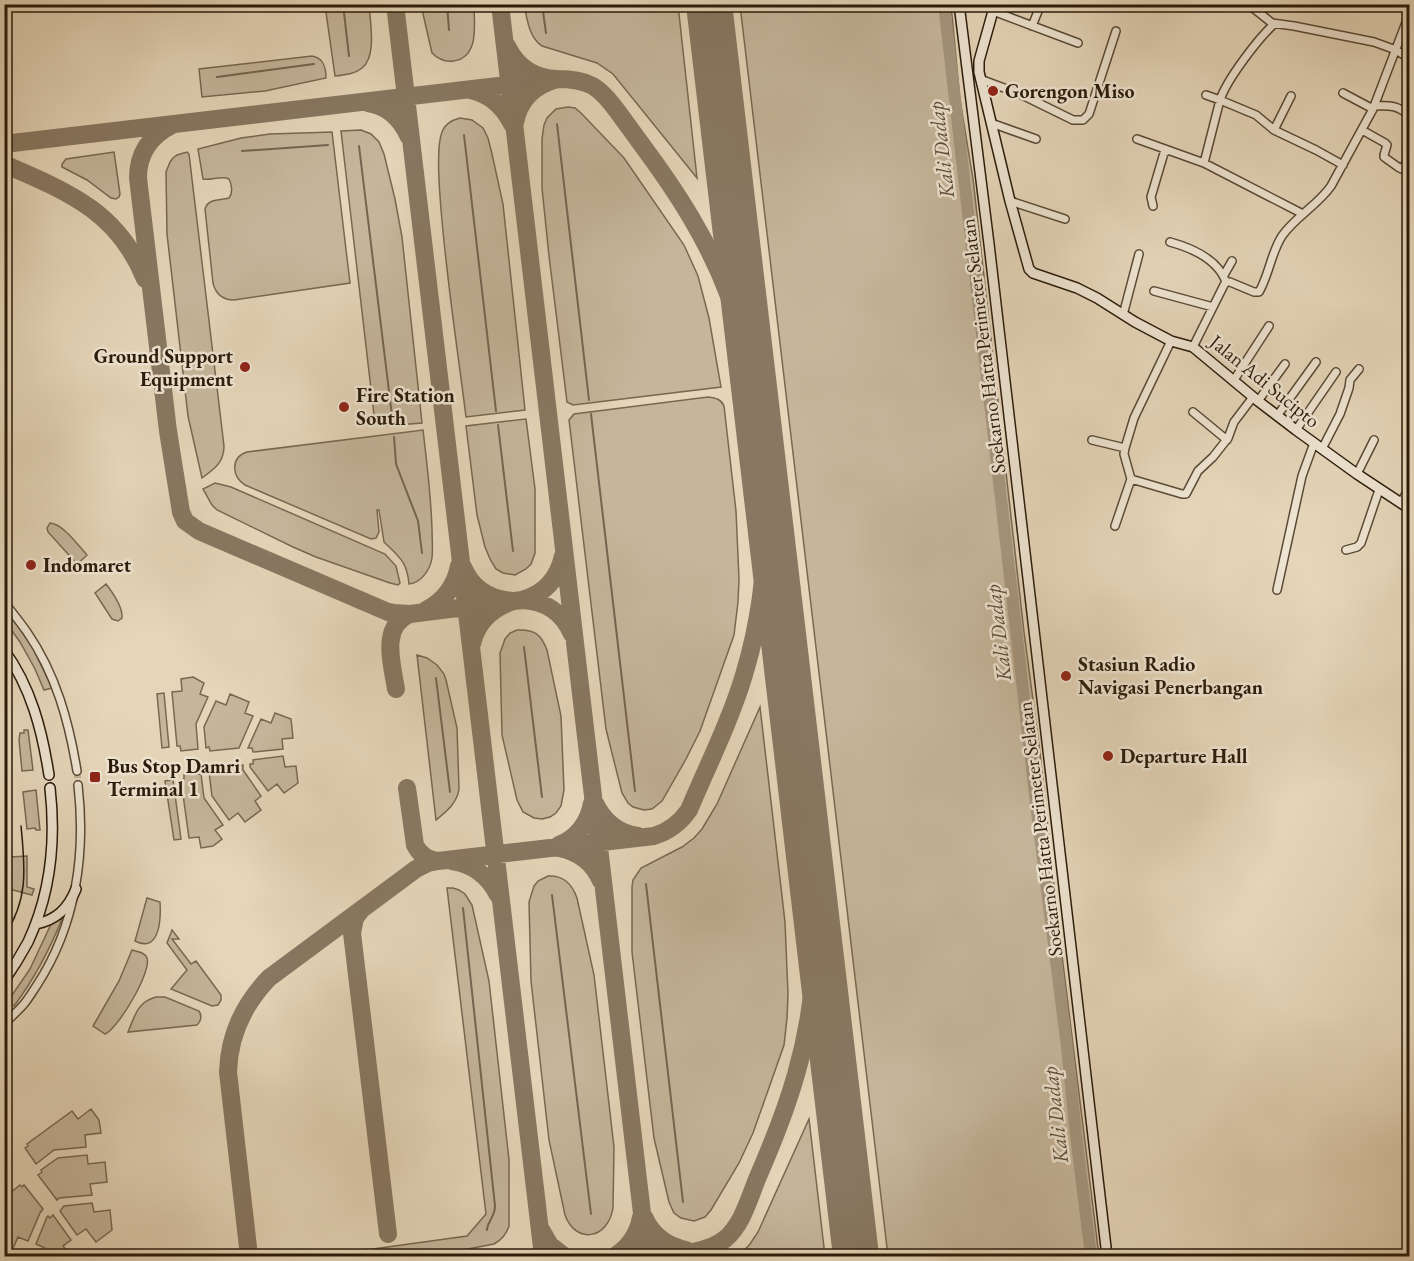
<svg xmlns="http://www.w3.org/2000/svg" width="1414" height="1261" font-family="'EB Garamond',serif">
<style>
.green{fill:#c5b69b;stroke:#786852;stroke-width:1.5}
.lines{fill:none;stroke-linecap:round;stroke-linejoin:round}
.stream{stroke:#746550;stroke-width:2}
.river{stroke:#a5967e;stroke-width:12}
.taxiway{stroke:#887862;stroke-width:18}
.runway{stroke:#887862;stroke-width:46}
.street-tunnel{stroke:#c0b196;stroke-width:7;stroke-dasharray:7 3.5;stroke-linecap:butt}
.street-casing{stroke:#594a36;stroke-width:10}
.secondary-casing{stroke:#2a1b0a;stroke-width:12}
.street{stroke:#eee4d2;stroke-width:7}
.secondary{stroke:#eee4d2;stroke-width:9}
.tram{stroke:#2a1b0a;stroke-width:1.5}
.poi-dot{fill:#8f2418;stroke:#eee4d2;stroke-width:2}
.labels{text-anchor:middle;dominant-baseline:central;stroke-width:5;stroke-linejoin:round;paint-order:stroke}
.poi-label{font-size:20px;font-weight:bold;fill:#2a1b0a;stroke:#eee4d2;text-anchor:start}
.street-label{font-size:20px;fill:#2a1b0a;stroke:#eee4d2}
.water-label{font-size:21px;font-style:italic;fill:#5b4c38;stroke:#eee4d2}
</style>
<rect width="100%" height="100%" fill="#e5d6b9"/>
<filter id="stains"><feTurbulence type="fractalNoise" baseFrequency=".00333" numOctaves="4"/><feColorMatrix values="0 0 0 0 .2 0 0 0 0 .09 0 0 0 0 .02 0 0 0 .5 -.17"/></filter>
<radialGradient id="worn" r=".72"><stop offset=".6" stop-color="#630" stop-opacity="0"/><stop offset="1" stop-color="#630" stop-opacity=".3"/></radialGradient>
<path class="green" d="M325,5H369C370,21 377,57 362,68C355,74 344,75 335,76Z
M421,5H474C474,23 480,58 453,61C445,62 438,59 432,53Z
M524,5H678L697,178L613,74L597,63L542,46C529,38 527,18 524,5Z
M740,5H951L960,100L973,179L1024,632L1040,753L1058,923L1099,1256H888Z
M312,56C324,58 326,68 326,78L265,91L202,97L199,69Z
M568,107L575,108L581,113L624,158L684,245L698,276L704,299L709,318L721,387L573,405L567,402L549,256L542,188V139L544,125L547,118L556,109Z
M460,118L472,120L483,128L488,138L492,154L503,204L525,410L466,417C457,344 445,270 440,196C439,180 436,147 442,132C445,124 452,120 460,118Z
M361,130L371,134L379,142L384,154L395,199L402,237L422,423L384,426L377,420L374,415L341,131Z
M332,132L350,283L234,300C223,300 216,295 213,283L205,209C208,198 220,201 229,198C233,193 232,185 229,179C221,175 211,181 203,179L198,149L241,138L270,134Z
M114,152L120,194L119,197L116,199L111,198L87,180L62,167V164L66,159Z
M187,152L189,154L224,446C224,463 214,469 202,478L188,416L167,234L166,172L170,162L173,158L177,155Z
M708,397C716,398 721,399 724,406L736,511L739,579L738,602L734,635L700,731L686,759L662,801L652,809L644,810L633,807L628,803L622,793L606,729L569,420L574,414Z
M526,419L535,489V553L531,564L526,569L515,575L503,573L496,569L490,559L485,547L477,515L466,426Z
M423,430C427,463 431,496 432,529C432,538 433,549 432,558C430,570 421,583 409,584C407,561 399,557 384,542L379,510H377L379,532L376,538L371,539L245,485C231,476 231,457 247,452Z
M215,483L231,487L385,554L396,566L400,583L398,585L390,583L316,557L293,547L217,510L212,505L203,489Z
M50,523C63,524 78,545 87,555L86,556L77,564L48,532L47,528Z
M106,584C113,593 123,607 122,618L118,621L112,619L95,593Z
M4,607L32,646L52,688L44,690L35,669L20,642L5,621Z
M517,630C534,629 541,634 547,650L561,716L564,790L561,806L556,813L550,817L542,819L534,818L523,812L517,800L502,735L500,653L505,639L510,633Z
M417,655L427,658L437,665L444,674L446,680L457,728L459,789C457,803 447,811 436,820Z
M193,677L204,683L200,694L208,697L196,724L198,749L181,751L180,746H177L172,692L182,691L181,679Z
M164,693L169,747L162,748L157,694Z
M230,694L249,702L245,713L253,716L239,748L210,751L209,747L206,748L204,727L216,701L226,705Z
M760,707L785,922L788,994L787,1018L784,1045L753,1133L739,1163L711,1210L705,1217L694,1221L681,1218L674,1213L669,1202L654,1138L632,952V887L633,880L641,868L682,847L694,838L702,829L717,804Z
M275,713L291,719L293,738L282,739L283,749L253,752L252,748H248L261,719L271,723Z
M24,730H28L33,770L22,771L19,740L20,733H24Z
M283,756L285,767L296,766L298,783L284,793L277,784L268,791L250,767V764H253V760Z
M243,765V770L261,796L255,801L261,810L245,822L238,813L229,820L212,796L209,772H212V768Z
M201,774L204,798L223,825L215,830L222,839L213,846L201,848L199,837L189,838L181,780L184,779V775Z
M173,780L181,839L174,840L165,781Z
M36,790L40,830H36L35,828L27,829L23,792Z
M27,856V887L34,889L32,895L9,889L10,857Z
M548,876C564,875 572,884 577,898L594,975L614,1147L613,1208C608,1239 576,1245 565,1215L549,1140L531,981L529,902L534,886L538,881Z
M447,888H453L459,890L465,894L472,905L489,981L509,1160V1226C506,1235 502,1239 494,1244L431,1256H305L304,1254L373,1249L467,1236L486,1214Z
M147,898L160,902C161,918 160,954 135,941Z
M61,918L62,919C49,951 35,978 14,1006L8,1001L30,969L52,922Z
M172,930L179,939H172L191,964L196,961L221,995V1000L218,1005L212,1006L171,989L187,970L167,943Z
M132,950C137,952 145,952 147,958C152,972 117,1030 105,1034L93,1026L119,981Z
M156,997H165L199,1011C202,1016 201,1021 197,1025L128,1032C135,1016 137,1002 156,997Z
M91,1109L99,1120L101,1133L85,1135L86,1147L54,1150L36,1164L25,1148L28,1146L27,1144L72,1111L78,1119Z
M809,1119L825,1256H739L750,1244L758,1232Z
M87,1155L88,1164L105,1162L107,1182L90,1184L92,1195L59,1198L57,1200L38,1175L42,1172L41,1170L58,1158Z
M20,1185L22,1187L24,1185L43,1209L40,1213L28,1241L18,1237L11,1253L5,1250V1197Z
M92,1203L94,1212L110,1210L112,1230L96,1242L86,1229L77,1235L60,1211L64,1206Z
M53,1215L71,1240L63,1246L71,1256H41L45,1248L36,1244L47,1217L48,1216L50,1218Z"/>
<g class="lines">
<path class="stream" d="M343,4L349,56
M447,4L449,30
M542,4L546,33
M217,77L314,64
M557,124L589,400
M464,135L496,411
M359,146L393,424
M242,151L328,145
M591,414L635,791
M498,425L513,551
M394,437L396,464L418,521L422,553
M524,647L542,797
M436,678L450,792
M646,884L683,1202
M552,895L591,1214
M463,908L495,1206C495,1217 487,1222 487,1230"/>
<path class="river" d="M944,4L1037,812L1067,1047L1076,1135L1091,1256"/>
<path class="taxiway" d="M395,4L543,1256
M500,4L647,1256
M507,46C517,67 534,78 557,79C535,85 519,100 515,123
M470,90C490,94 503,106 512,124
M368,103C388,106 401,119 409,137
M172,125C150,136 138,153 138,178L168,431L181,512L185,521L199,531L388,612L394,613L410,614L522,600C545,601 563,613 572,634
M4,144L557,79C589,79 599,86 618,112C626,123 634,134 642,145C677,192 708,240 729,296C740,326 746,357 754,389
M4,164C66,191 118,211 145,279
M463,567C472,589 490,600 514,601C492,608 477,622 472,644
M522,600C544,594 558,579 563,556
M426,610C444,601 455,586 459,566
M396,689C392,664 380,626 410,614
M407,788L415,845C420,855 428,860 438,861
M595,803C604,822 618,833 638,836
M559,845C577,838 589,822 592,803
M559,848C579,852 593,862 601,881
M452,861C473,864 489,877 498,895
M361,910L355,918L352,933L388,1234
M644,1217C652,1235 666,1246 686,1250
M540,1228L550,1245L564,1256
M249,1256L228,1072C229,1035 243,1005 269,978L416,869L428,863L438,861L654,836C670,831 680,823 689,810C708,765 730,721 744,675C759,625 766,574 766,522C765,499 763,476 762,454
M615,1256C629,1247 638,1234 641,1217
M646,1256C670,1254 706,1255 725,1239C742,1225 749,1199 757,1179C789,1106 810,1044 815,964C816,936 814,909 812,882"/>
<path class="runway" d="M709,4L856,1256"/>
<path class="street-tunnel" d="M77,771L78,785"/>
<defs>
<path id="street" d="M1248,4L1272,23L1294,26L1374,42L1396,50L1407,57
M1149,6L1150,4
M993,11L1078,43
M1274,24C1258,39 1227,79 1220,100L1256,115L1274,130L1316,150L1343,165
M1032,26L1041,4
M980,79L1020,94L1073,120H1083L1089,114L1116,31
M1343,93L1373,109
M1374,106C1389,105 1399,105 1410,117
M991,123L1036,139
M1274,130L1291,96
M1362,130L1385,143L1387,145L1384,155V157L1398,167L1402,169L1404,167L1410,153
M1137,139L1204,163L1303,214
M1204,163L1220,100L1206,95
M1010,201L1065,219
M1153,206L1151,197L1164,153L1167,151
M1170,242C1192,248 1218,260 1226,282
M1224,275L1232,261
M1154,291L1213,307
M1123,315L1139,254
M1193,347L1224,285L1226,282H1230L1254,292H1259C1269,275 1271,253 1282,236C1295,217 1318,205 1331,186L1373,109L1410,12
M1234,380L1269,326
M1258,401L1285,364
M1193,412L1227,440
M1277,416L1316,362
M1296,430L1336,372
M1092,440L1125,448
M1322,449L1340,414L1349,388L1350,380L1359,369
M1357,474L1374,440
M1131,479L1182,494H1186L1198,471L1213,457L1228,438L1234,422L1253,397
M1131,479L1124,454L1125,448L1134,418L1171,341
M1401,503L1410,486
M1115,526L1131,479
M1346,550L1357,547L1361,543L1379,490
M1277,590L1302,476L1314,443
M4,602C12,612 20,622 27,632C56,674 69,722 77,771
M4,1024C11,1017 18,1011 24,1004C29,998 33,991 37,985C76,925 86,854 78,785"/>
<path id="secondary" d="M959,4L989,244L1107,1256
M995,4L979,61V72L1010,201L1029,269L1033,273L1077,288L1097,298L1135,322L1171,341L1193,347L1258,401L1296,430L1357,474L1410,509
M4,650C31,687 42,730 49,775
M36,924C56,920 68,909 76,889
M4,981C13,968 21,955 28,942C51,893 56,841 50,788"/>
</defs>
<use href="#street" class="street-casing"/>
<use href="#secondary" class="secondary-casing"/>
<use href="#street" class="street"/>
<use href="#secondary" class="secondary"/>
<path class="tram" d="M7,706L10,739
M4,896C11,873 7,851 5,828
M4,936C29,900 25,867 21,826"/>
</g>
<g class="poi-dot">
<circle cx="993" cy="91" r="6"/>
<circle cx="245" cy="367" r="6"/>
<circle cx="344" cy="407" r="6"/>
<circle cx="31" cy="565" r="6"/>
<circle cx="1066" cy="676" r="6"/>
<circle cx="1108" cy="756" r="6"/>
<rect x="89" y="771" width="12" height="12" rx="3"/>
</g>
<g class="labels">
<g class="poi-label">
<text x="1005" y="91">Gorengon Miso</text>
<text x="233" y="356" text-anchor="end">Ground Support<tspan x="233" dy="23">Equipment</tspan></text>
<text x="356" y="395">Fire Station<tspan x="356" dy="23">South</tspan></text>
<text x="43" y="565">Indomaret</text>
<text x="1078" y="664">Stasiun Radio<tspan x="1078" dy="23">Navigasi Penerbangan</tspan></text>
<text x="1120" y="756">Departure Hall</text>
<text x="107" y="766">Bus Stop Damri<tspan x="107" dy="23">Terminal 1</tspan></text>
</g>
<g class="street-label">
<text transform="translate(983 346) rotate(-97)">Soekarno Hatta Perimeter Selatan</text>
<text transform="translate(1265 381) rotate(39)">Jalan Adi Sucipto</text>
<text transform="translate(1040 829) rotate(-97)">Soekarno Hatta Perimeter Selatan</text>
</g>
<g class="water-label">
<text transform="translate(941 150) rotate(-97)">Kali Dadap</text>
<text transform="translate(998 633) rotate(-97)">Kali Dadap</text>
<text transform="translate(1055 1115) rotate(-97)">Kali Dadap</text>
</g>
</g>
<rect width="1414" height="1261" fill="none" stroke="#e5d6b9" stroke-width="24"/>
<rect x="6" y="6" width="1402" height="1249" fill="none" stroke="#2a1b0a" stroke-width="3"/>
<rect x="12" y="12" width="1390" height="1237" fill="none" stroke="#2a1b0a" stroke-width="1.5"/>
<rect width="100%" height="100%" filter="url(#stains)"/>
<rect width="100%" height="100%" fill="url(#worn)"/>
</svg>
